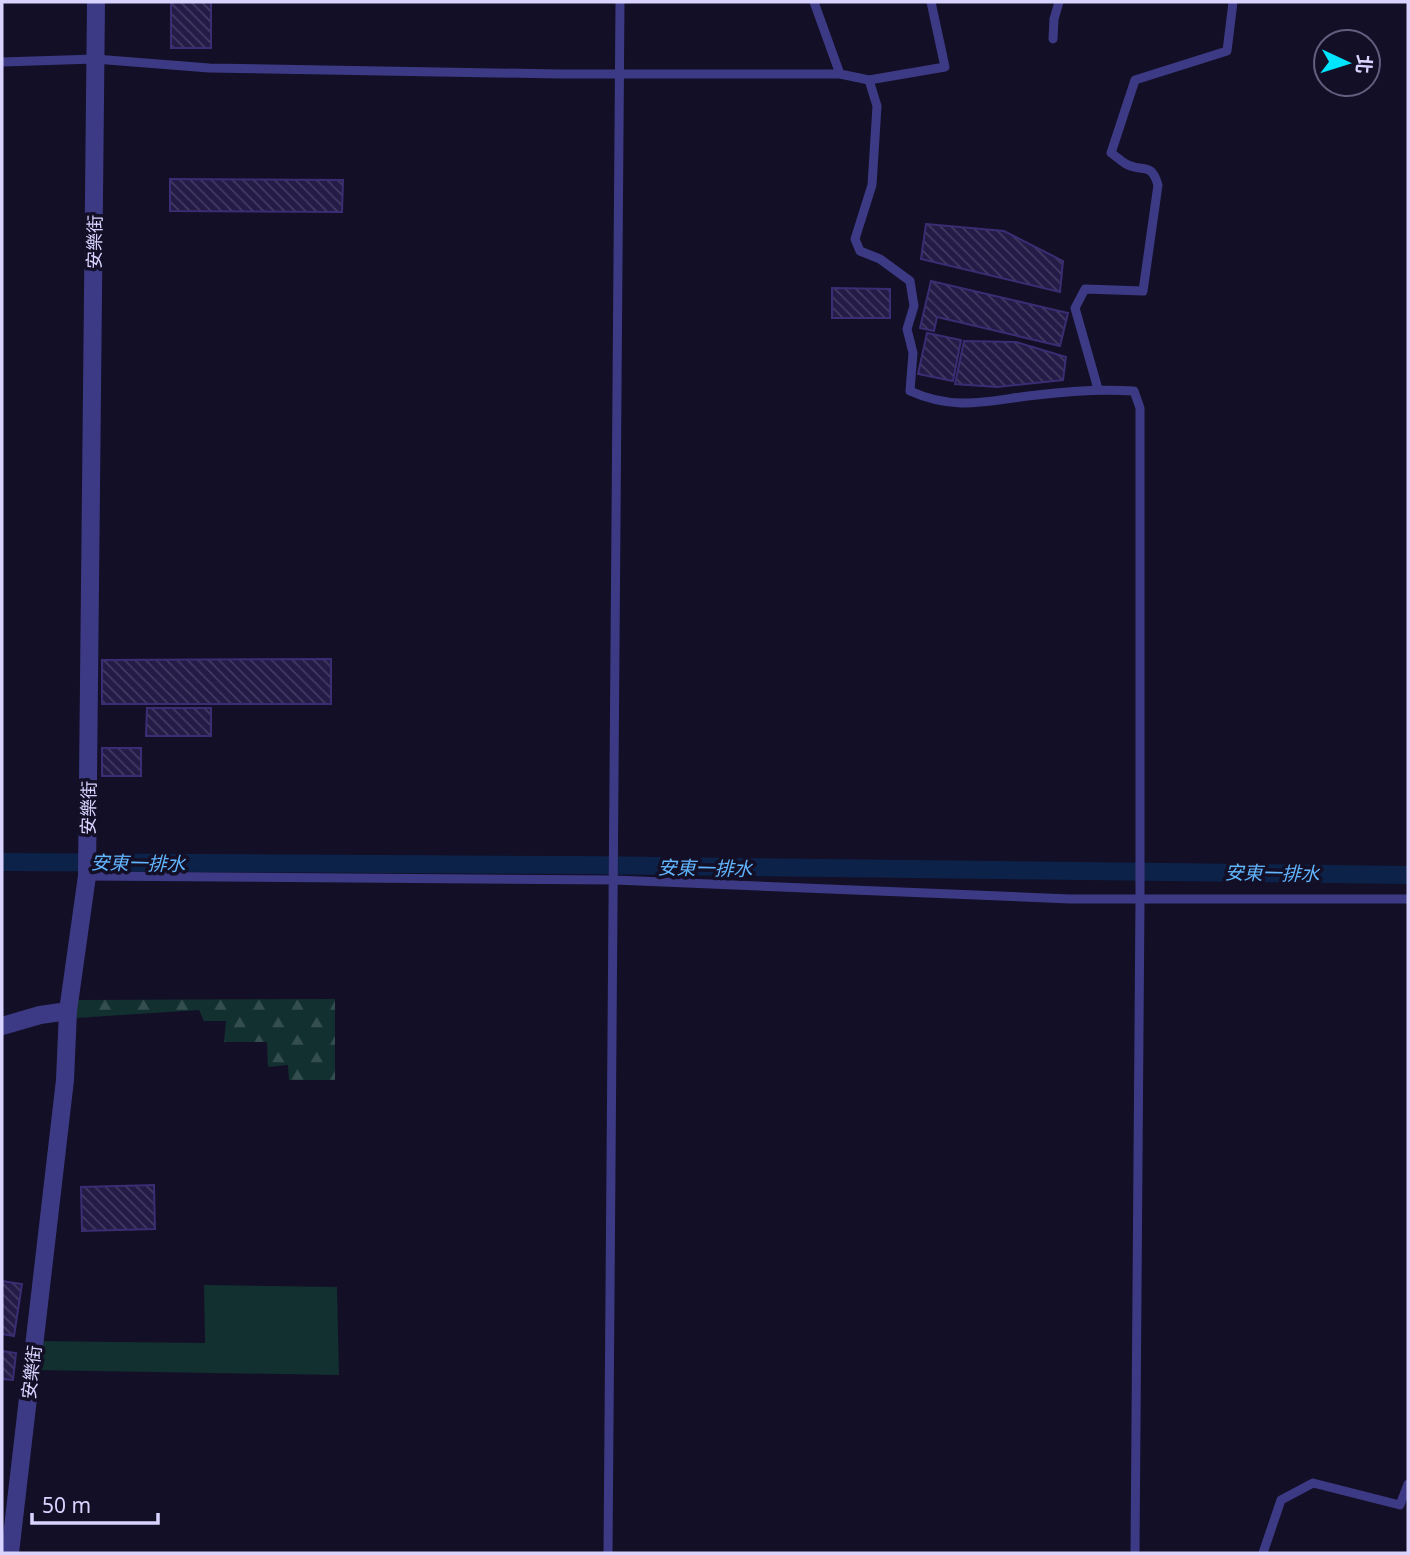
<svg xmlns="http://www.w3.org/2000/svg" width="1410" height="1555" font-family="'Noto Sans','Noto Sans TC',sans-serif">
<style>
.grass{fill:#12302f}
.forest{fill:url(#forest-firs)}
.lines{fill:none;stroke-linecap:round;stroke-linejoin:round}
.canal{stroke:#0c2248;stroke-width:18}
.building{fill:url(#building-back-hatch);stroke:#3b2d73;stroke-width:2}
.service{stroke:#3d3a85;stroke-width:9}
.minor{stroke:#3d3a85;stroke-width:18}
.labels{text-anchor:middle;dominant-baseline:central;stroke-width:7;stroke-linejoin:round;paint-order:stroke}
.street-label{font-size:18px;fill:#d9d4ff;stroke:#130f26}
.water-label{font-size:19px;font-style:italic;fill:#62b6ff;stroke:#130f26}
</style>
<defs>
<pattern id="forest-firs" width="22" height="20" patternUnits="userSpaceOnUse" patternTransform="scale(1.75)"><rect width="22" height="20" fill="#12302f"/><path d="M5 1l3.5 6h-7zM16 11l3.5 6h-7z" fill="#344d4e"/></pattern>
<pattern id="building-back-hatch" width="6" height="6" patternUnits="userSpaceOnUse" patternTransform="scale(1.75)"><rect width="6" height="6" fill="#241b47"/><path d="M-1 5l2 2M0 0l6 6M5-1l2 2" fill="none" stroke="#433b63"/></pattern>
</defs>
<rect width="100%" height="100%" fill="#130f26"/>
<path class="grass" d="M204,1285L337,1287L339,1375L34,1370L37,1341L205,1343Z"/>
<path class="forest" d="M335,999V1080H289L288,1065L268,1067L267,1042H224L226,1021H204L199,1010L75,1018L78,1000Z"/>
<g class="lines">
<path class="canal" d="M2,862L580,865L1408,875"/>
</g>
<path class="building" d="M171,2H211V48H171Z
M170,179L343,180L342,212L170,211Z
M926,224L1004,231L1063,261L1060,292L921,259Z
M931,281L1068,313L1060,346L937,317L934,331L920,328Z
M832,288L890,289V318H832Z
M927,333L961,340L953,381L918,374Z
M964,341L1016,342L1066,357L1063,380L997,387L955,384Z
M331,659V704H102V660Z
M147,708H211V736H146Z
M102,748H141V776H102Z
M154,1185L155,1229L82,1231L81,1187Z
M2,1281L22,1284L14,1336L2,1334Z
M2,1351L16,1353L13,1380L2,1379Z"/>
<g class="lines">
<path class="service" d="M814,2L840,74L869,80L877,106L872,185L855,239L860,251L880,259L910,281L914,306L907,329L913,353L910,391C956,412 990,400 1037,395C1069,391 1101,389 1134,391L1140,408V899L1135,1553
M1053,39L1054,19L1059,2
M2,62L95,59L209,68L560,74H840
M869,80L945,67L931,2
M1098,389L1075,308L1085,289L1143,291L1158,185C1151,161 1143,173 1126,164C1121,161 1116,156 1111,153L1135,80L1227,51L1233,2
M87,876L615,880L1070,899H1408
M608,1553L620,2
M1263,1553L1281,1500L1313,1483L1400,1505L1408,1484"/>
<path class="minor" d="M2,1026L40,1015L68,1011
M10,1553L65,1080L68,1011L87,876L96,2"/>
</g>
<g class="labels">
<g class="street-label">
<text transform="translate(94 242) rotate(-89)">安樂街</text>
<text transform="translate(88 808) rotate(-89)">安樂街</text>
<text transform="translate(31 1372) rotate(-83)">安樂街</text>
</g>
<g class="water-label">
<text transform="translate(138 863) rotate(1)">安東一排水</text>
<text transform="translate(705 868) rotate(1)">安東一排水</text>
<text transform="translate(1272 873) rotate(1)">安東一排水</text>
</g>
</g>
<rect width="1410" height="1555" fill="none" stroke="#d9d4ff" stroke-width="7"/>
<g transform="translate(1347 63) rotate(94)"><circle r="33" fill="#130f26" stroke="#625e7d" stroke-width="2"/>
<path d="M0-5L12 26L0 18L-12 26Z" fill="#00e5ff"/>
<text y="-10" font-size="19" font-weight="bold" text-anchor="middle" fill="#d9d4ff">北</text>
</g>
<path d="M32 1513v10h126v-10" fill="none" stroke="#d9d4ff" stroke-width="3.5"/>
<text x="42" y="1513" font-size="21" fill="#d9d4ff" stroke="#130f26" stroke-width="5" paint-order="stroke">50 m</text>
</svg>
